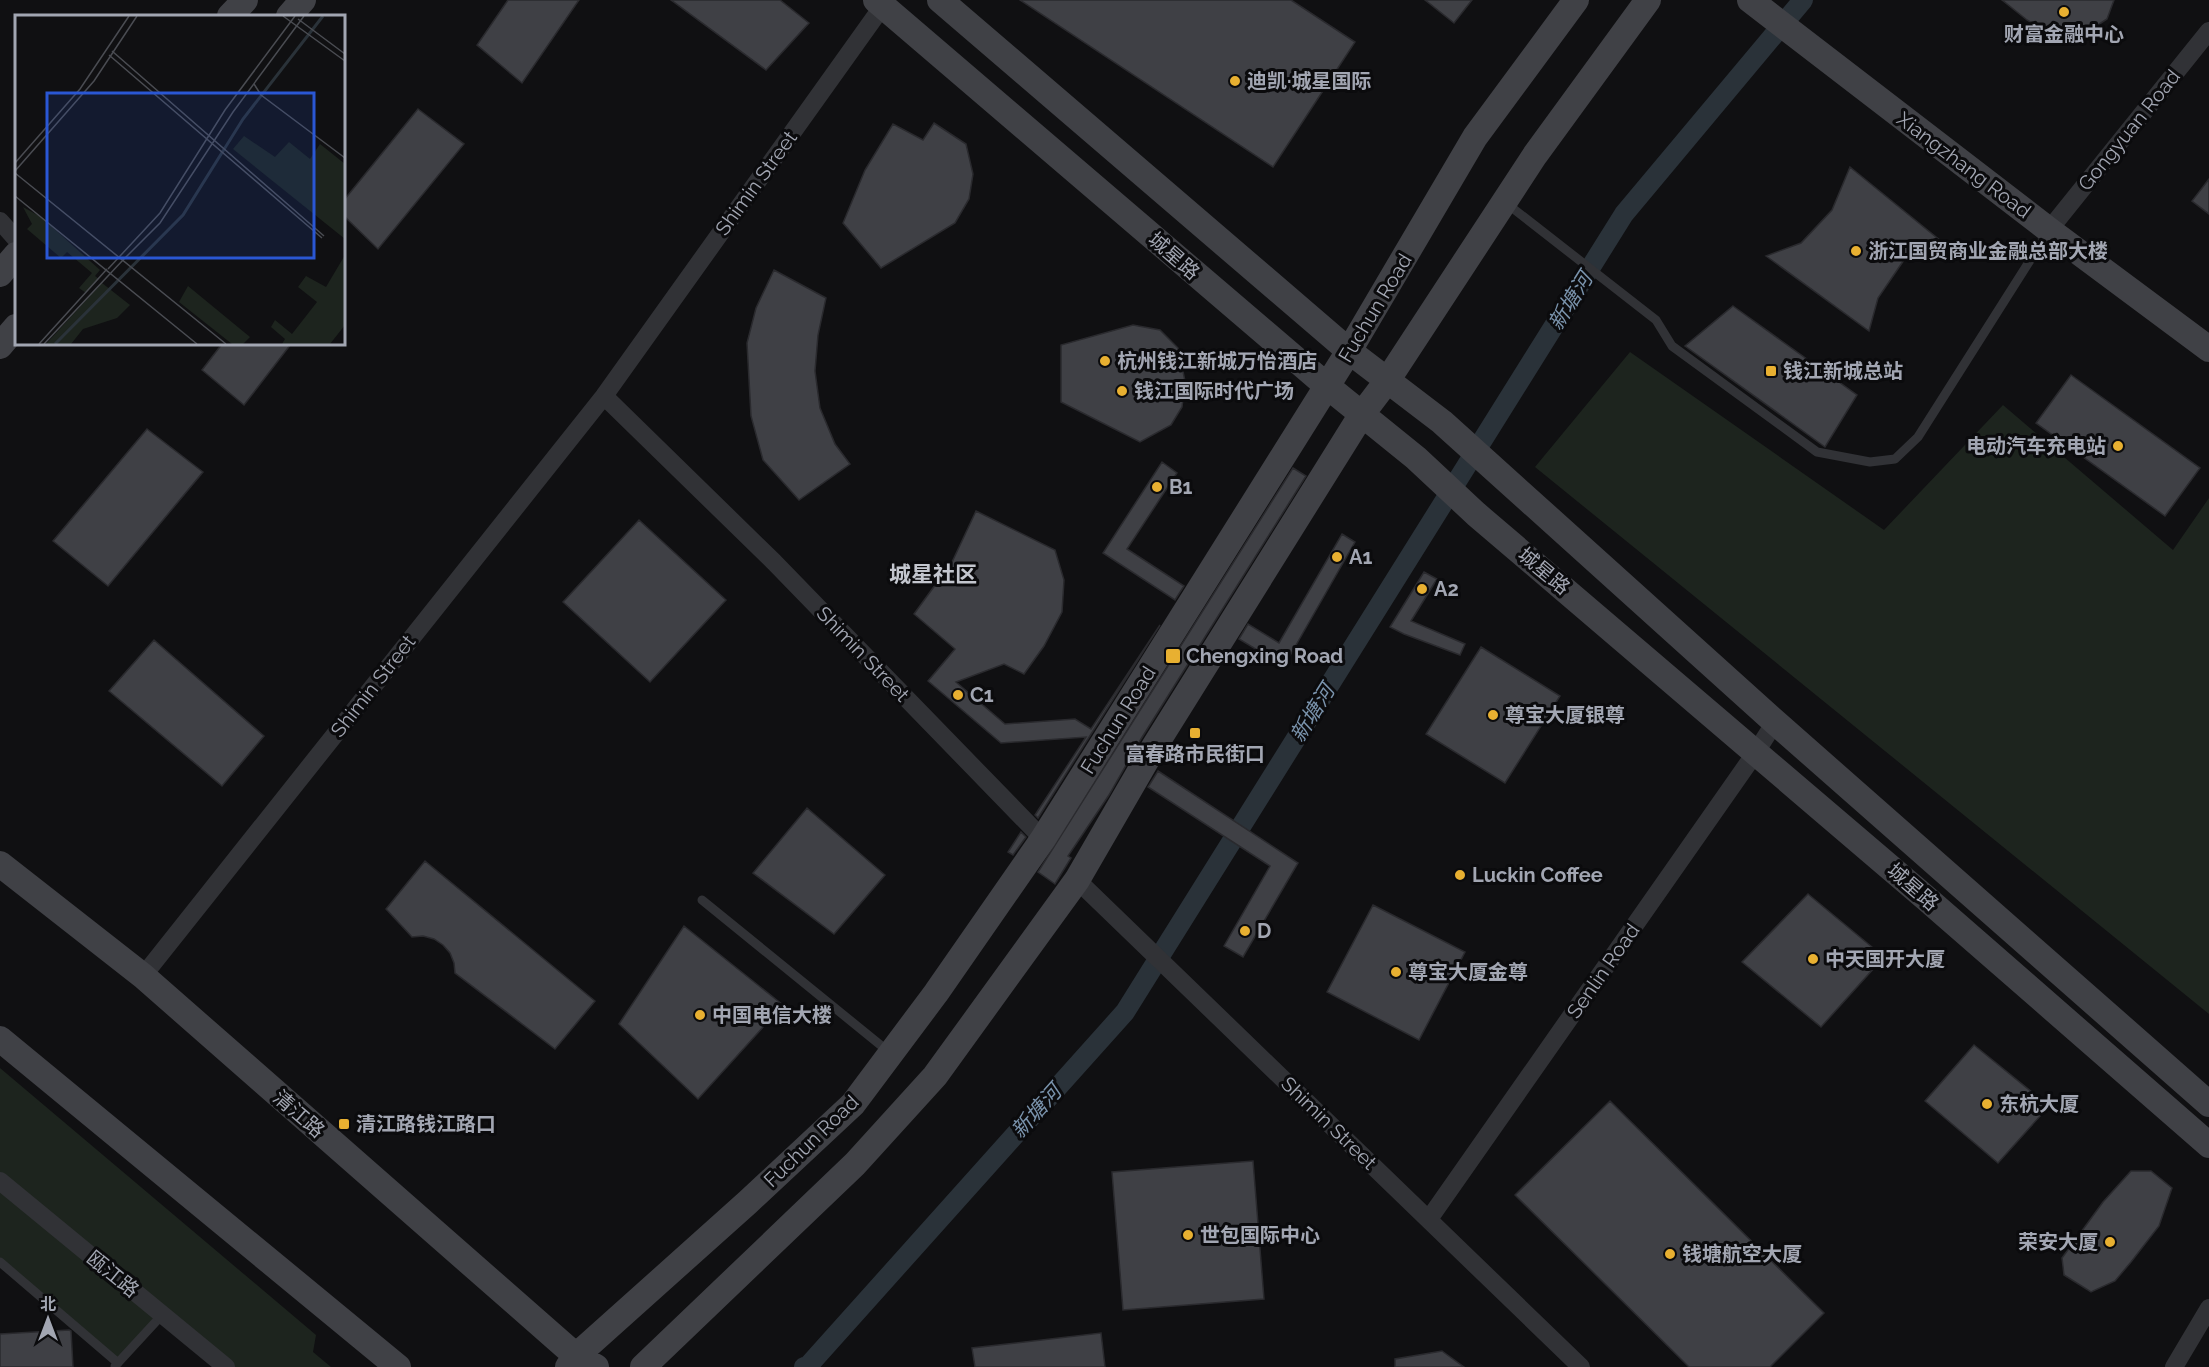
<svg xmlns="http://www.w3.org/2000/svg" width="2209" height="1367" font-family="Raleway,'Noto Sans SC',sans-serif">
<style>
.green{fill:#1d241e}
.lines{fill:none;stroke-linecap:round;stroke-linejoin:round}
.canal{stroke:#2a3239;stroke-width:20}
.building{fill:#3f4045;stroke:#2a2a2e;stroke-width:1.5}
.lane{stroke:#313236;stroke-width:9}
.street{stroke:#313236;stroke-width:18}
.secondary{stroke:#404146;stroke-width:26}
.poi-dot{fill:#e8b031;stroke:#0b0b0d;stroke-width:2}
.labels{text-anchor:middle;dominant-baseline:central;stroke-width:6;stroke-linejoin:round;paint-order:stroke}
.poi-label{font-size:20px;font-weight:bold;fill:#a2a6b2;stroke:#0b0b0d;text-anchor:start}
.street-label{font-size:20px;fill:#a2a6b2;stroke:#0b0b0d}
.water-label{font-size:21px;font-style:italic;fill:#7a93ac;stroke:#0b0b0d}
.quarter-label{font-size:22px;font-weight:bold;fill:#c3c6ce;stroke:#0b0b0d}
.inset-river{fill:none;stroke:#2a3239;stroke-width:3}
.inset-road{fill:none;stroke:#4a4c52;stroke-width:1.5}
.view{fill:#2a57d4;fill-opacity:0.15;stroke:#2a57d4;stroke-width:3}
.inset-edge{fill:none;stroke:#a2a6b2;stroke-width:3}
</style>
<rect width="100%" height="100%" fill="#101012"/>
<path class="green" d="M1630,352L1884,530L2003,405L2173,550L2209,498V1014L1535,467Z
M0,1068L316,1335L313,1352L331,1367H226L162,1315L118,1363L0,1262Z"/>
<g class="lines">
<path class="canal" d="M804,1367L808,1366L1125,1012L1624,214L1803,0"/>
</g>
<path class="building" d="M508,0H579L522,83L477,45Z
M671,0H780L809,23L766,70Z
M1020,0H1291L1355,42L1273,167Z
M1425,0H1472L1454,23Z
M2002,0H2114L2107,19L2081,36L2052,35L2027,20Z
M418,109L464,144L378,249L344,216V200Z
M934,123L966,144L973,174L969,199L955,223L881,268L843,223L865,170L893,124L923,140Z
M1850,167L1947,246L1904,260L1878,298L1869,331L1766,256L1801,243L1832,210Z
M2209,179V214L2192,201Z
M774,270L826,298L818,335L815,371L820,408L835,444L850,464L799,500L763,460L751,416L747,343L756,308Z
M1733,306L1857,395L1825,447L1685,346Z
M1133,325L1160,330L1178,348L1185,381L1182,407L1171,425L1140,442L1061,402V345Z
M222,344H291L244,405L202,370Z
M2071,375L2200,468L2165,516L2036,423Z
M147,429L203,472L108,586L53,541Z
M1162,462L1177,473L1127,549L1184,586L1175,600L1103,553Z
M1293,468L1306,476L1141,739L1109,795L1068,856L1071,858L1055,884L1038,872Z
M976,511L1055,550L1064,580L1062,612L1044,646L1024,674L1004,664L956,682L1005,724L1075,719L1091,729L1160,625L1038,818L1035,815L1086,737L1001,743L928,681L955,649L914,614L952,562Z
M639,520L726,600L650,682L563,602Z
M1342,534L1355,542L1284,666L1239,639L1248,624L1279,643Z
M1424,572L1437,579L1411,621L1465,644L1460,655L1404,634L1390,627Z
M154,640L264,736L222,786L109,691Z
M1481,647L1560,696L1505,783L1426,734Z
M1158,771L1298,863L1243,957L1224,946L1270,866L1148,787Z
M807,808L885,875L834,934L753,873Z
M1021,832L1026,837L1013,855L1008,852Z
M425,861L595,1001L555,1049L455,973L454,963L450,953L443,945L434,939L423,936L412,937L386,909Z
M1808,894L1884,957L1821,1027L1742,962Z
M1373,905L1465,952L1419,1040L1327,992Z
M684,926L783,1005L698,1099L619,1024Z
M1974,1045L2049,1106L1998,1163L1925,1101Z
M1610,1101L1824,1313L1770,1367H1689L1515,1195Z
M1253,1161L1264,1299L1123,1310L1112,1172Z
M2131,1171H2151L2172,1188L2159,1226L2131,1262L2115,1281L2091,1292L2064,1275L2062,1258L2103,1202Z
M69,1330L71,1331L73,1367H0V1334Z
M1101,1333L1105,1367H975L972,1348Z
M1442,1351L1464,1367H1395V1359Z"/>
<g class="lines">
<path class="lane" d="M1506,203L1656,320L1672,346L1817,452L1870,462L1895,459L1918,437L2048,232
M702,900L889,1052
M0,1262L118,1363
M115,1366L162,1315"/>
<path class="street" d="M0,221L16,239
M2049,230L2209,31
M604,396L774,562L1043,839
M1077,880L1581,1367
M143,976L604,396L887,0
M0,1181L226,1367
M1429,1219L1756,752L1775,722
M2174,1367L2209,1308"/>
<path class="secondary" d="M876,0L1327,386L1416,458L1476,514L1927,899L2209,1145
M940,0L1349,351L1442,422L1775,722L2209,1104
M1750,0L2049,230L2209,349
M230,16L245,0
M289,16L303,0
M0,274L16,255
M0,346L16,327
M0,864L143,976L576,1356L596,1367
M0,1039L398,1367
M568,1367L576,1356L748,1202L853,1104L936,993L1043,839L1349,351L1475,137L1576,0
M643,1367L855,1164L935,1076L1077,880L1154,747L1362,414L1387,381L1535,155L1648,0"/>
</g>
<g class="poi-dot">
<circle cx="2064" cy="12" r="6"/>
<circle cx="1235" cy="81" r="6"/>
<circle cx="1856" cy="251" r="6"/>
<circle cx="1105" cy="361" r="6"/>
<rect x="1765" y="365" width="12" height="12" rx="3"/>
<circle cx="1122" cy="391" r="6"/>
<circle cx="2118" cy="446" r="6"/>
<circle cx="1157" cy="487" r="6"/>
<circle cx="1337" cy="557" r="6"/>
<circle cx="1422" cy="589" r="6"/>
<rect x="1165" y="648" width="16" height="16" rx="3"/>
<circle cx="958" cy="695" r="6"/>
<circle cx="1493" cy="715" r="6"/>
<rect x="1189" y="727" width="12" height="12" rx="3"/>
<circle cx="1460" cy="875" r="6"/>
<circle cx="1245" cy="931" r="6"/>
<circle cx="1813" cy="959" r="6"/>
<circle cx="1396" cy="972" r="6"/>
<circle cx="700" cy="1015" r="6"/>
<circle cx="1987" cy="1104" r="6"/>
<rect x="338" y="1118" width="12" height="12" rx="3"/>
<circle cx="1188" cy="1235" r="6"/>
<circle cx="2110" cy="1242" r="6"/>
<circle cx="1670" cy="1254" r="6"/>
</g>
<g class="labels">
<g class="poi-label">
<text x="2064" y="34" text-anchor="middle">财富金融中心</text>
<text x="1247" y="81">迪凯·城星国际</text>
<text x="1868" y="251">浙江国贸商业金融总部大楼</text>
<text x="1117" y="361">杭州钱江新城万怡酒店</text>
<text x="1783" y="371">钱江新城总站</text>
<text x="1134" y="391">钱江国际时代广场</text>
<text x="2106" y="446" text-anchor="end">电动汽车充电站</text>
<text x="1169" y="487">B1</text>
<text x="1349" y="557">A1</text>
<text x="1434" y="589">A2</text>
<text x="1186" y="656">Chengxing Road</text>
<text x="970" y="695">C1</text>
<text x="1505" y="715">尊宝大厦银尊</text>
<text x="1195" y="754" text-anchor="middle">富春路市民街口</text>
<text x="1472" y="875">Luckin Coffee</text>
<text x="1257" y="931">D</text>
<text x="1825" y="959">中天国开大厦</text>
<text x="1408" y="972">尊宝大厦金尊</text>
<text x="712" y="1015">中国电信大楼</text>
<text x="1999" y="1104">东杭大厦</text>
<text x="356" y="1124">清江路钱江路口</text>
<text x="1200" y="1235">世包国际中心</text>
<text x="2098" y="1242" text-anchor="end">荣安大厦</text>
<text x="1682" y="1254">钱塘航空大厦</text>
</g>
<g class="street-label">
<text transform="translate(2129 130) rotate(-51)">Gongyuan Road</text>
<text transform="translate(1964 165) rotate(37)">Xiangzhang Road</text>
<text transform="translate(756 183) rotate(-54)">Shimin Street</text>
<text transform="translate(1174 256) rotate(41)">城星路</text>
<text transform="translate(1375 308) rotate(-59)">Fuchun Road</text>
<text transform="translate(1544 571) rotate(40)">城星路</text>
<text transform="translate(863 654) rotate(46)">Shimin Street</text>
<text transform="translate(373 686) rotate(-52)">Shimin Street</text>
<text transform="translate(1118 720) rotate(-58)">Fuchun Road</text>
<text transform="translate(1913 887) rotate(41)">城星路</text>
<text transform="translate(1603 971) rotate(-55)">Senlin Road</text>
<text transform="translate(299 1114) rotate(41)">清江路</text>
<text transform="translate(1329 1123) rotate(44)">Shimin Street</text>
<text transform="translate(811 1141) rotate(-44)">Fuchun Road</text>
<text transform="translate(113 1274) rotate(39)">瓯江路</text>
</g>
<g class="water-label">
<text transform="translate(1570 301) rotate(-58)">新塘河</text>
<text transform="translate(1312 713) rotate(-58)">新塘河</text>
<text transform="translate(1036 1111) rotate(-48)">新塘河</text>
</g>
<g class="quarter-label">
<text x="933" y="574">城星社区</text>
</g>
</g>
<g transform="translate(15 15)">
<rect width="330" height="330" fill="#101012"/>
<path d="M229,121L260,142L274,127L295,144L305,129L330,149V224L218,134ZM8,192L26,202L85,255L80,261L84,264L71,278L64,273L77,258L52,237L46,243L12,214L17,209ZM330,240V310L315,329H267L270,324L256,312L260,305L277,319L302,287L283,272L291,261L311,272ZM87,268L115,290L102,303L68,314L56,329H31ZM173,271L235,322L228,329H217L164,287Z" fill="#1d241e"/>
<path class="inset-river" d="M40,329L168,200L228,104L308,1"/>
<path class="inset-road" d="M268,1L330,46M283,4L330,39M97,36L309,221M94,40L307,223M239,69L246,80L330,143M0,148L65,74L114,1M0,156L79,66L122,1M0,158L211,329M0,181L182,329M108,245L145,208L218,97L289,1M93,254L145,198L210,95L280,1M24,329L92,254M29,329L108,245"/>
<path class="view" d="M32,78H299V243H32Z"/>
<rect width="330" height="330" class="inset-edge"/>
</g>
<g transform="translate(48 1319)" stroke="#0b0b0d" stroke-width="4.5" paint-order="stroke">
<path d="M0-4.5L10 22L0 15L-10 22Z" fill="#a2a6b2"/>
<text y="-9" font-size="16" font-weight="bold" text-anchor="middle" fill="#a2a6b2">北</text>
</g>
</svg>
